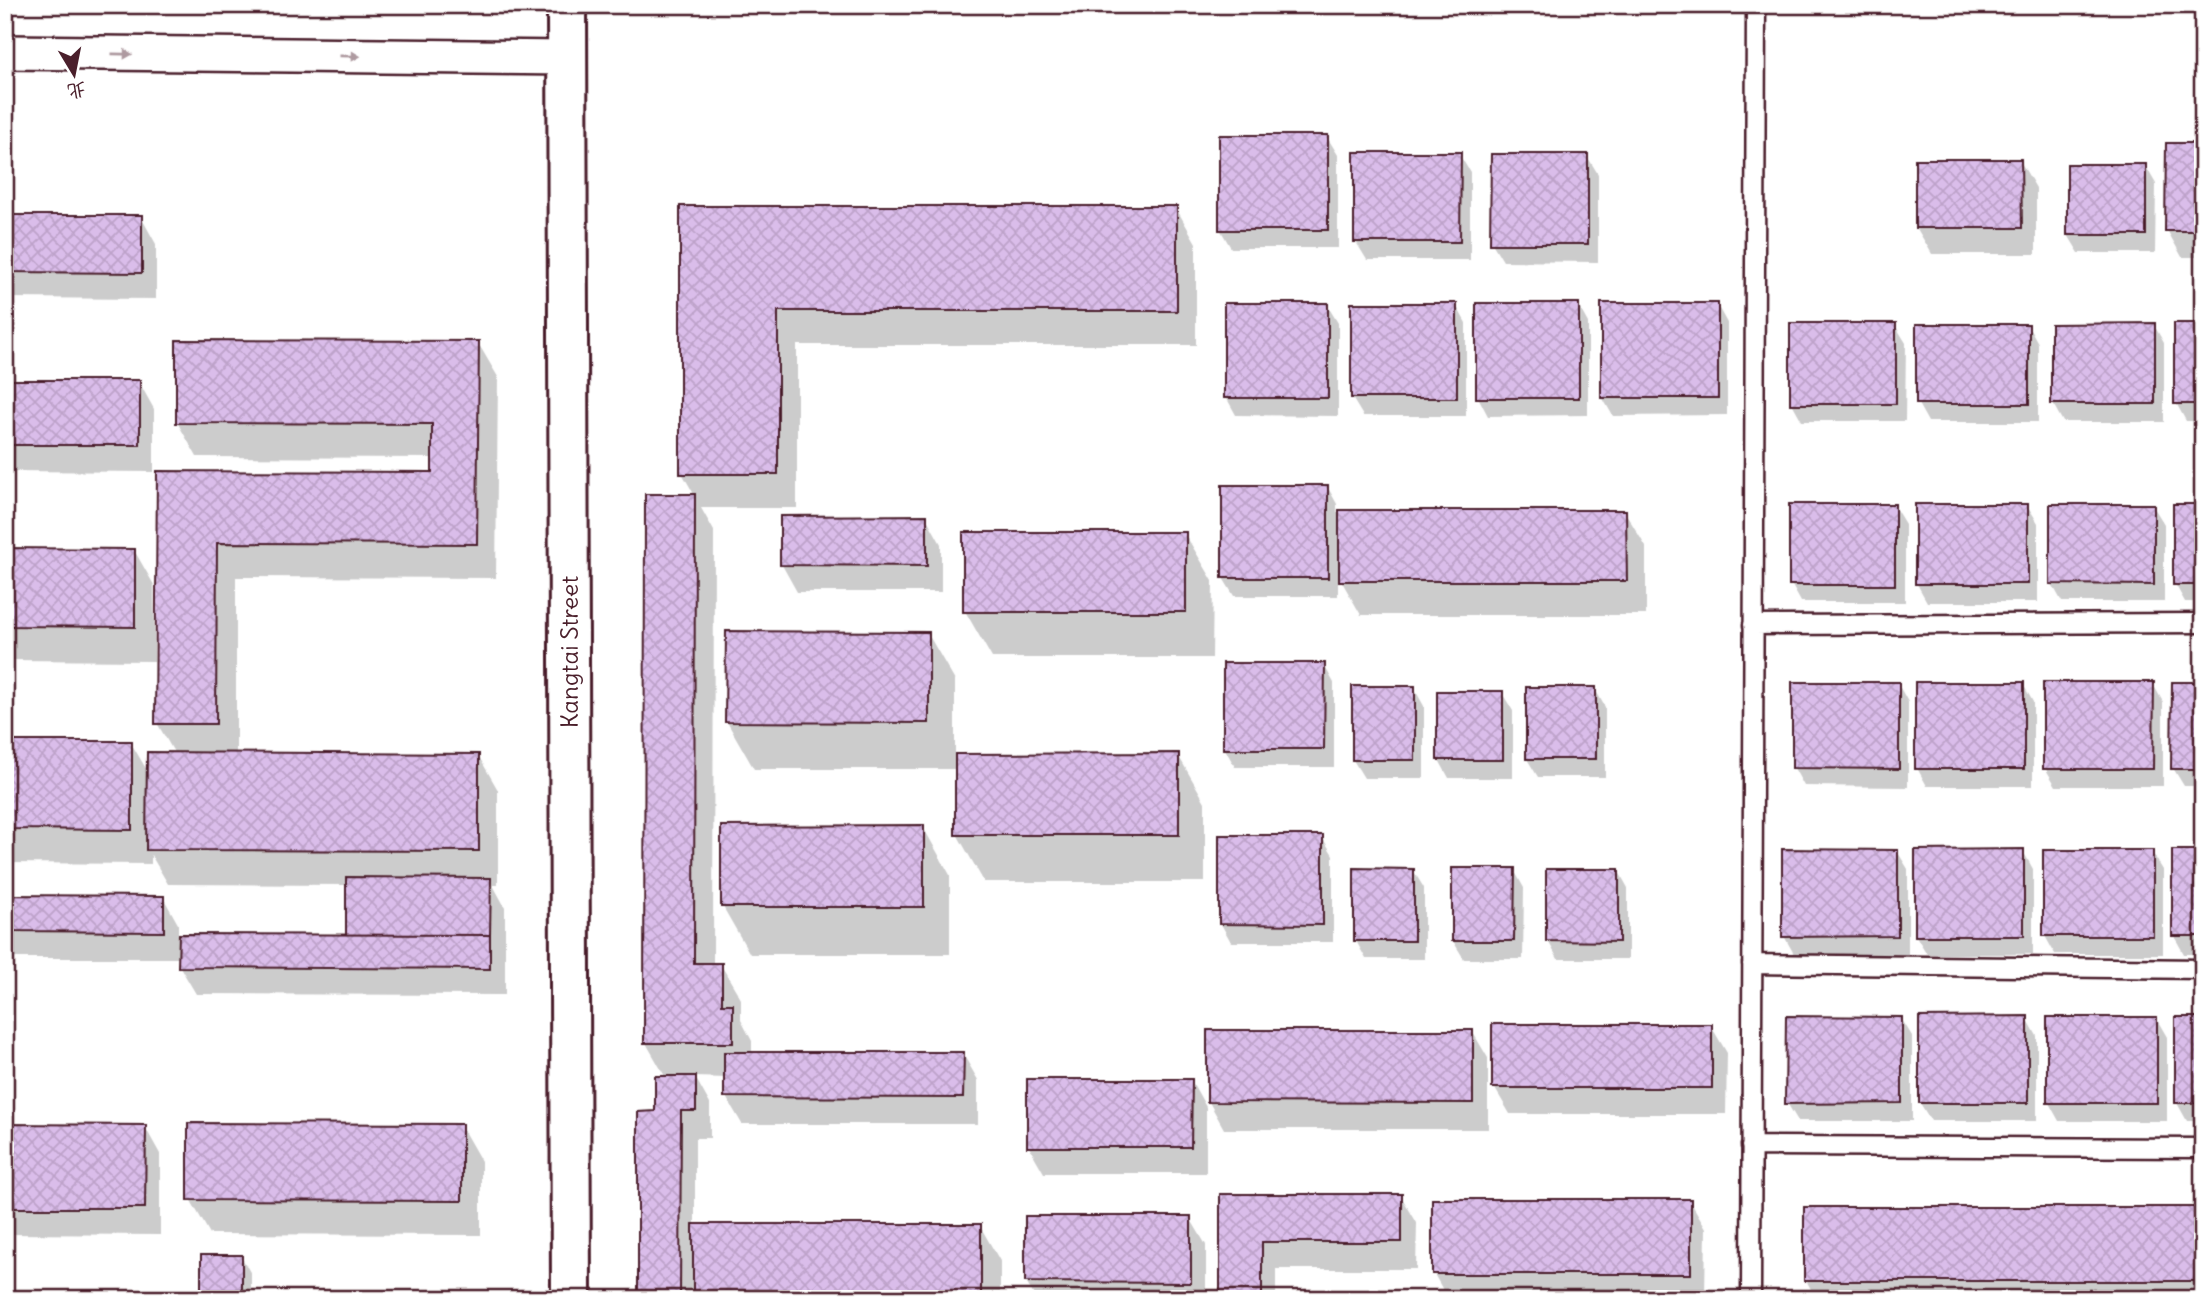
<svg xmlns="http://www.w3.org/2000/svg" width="2208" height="1304" font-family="Delius,'LXGW WenKai TC',sans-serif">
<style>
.shadow{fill:#0003}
.building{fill:url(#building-cross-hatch);stroke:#4a1f2b;stroke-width:2}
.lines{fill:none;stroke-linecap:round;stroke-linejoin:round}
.service-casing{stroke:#4a1f2b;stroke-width:23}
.minor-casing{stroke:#4a1f2b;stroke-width:38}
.tertiary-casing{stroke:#4a1f2b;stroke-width:44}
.service{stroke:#fff;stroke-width:18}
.minor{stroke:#fff;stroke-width:33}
.tertiary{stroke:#fff;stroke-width:38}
.oneway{fill:#ae9aa0}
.labels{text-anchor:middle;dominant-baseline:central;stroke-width:5;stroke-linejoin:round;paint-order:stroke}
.street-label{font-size:24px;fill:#4a1f2b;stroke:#fff}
</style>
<defs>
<pattern id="building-cross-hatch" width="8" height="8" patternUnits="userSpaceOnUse" patternTransform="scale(1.75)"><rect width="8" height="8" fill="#dabdea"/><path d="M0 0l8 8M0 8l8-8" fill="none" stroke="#bda2c9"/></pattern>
</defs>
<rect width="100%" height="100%" fill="#fff"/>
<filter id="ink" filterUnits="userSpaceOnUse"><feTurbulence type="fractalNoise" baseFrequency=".0143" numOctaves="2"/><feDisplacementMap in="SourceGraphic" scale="14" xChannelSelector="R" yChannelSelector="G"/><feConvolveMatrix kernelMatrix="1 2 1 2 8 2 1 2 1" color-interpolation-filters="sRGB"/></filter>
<g filter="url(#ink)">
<path class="shadow" d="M1327,137L1338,155V248H1231L1220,229Z
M2203,145V257H2182L2167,230Z
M1459,154L1470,172V260H1367L1356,242Z
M1587,156L1598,174V262L1503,261L1492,243Z
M2020,161L2036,188V254H1932L1916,227Z
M2145,165L2156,184L2155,253H2079L2068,235Z
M682,208H1176L1196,243V345H797V508H701L714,531L713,965H721L741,999V1020L752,1041V1054H963L978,1080V1124H742L726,1097V1078L695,1077L710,1104V1138H695V1226H980L1000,1261V1299H697L695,1295V1299H640L657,1113L666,1078L646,1043L695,496L682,473Z
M5,217H141L156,244V299L5,298Z
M1327,305L1338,323V416L1236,415L1226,397Z
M1456,305L1466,323V416H1363L1352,398Z
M1578,305L1588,323V415L1488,416L1478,397Z
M1717,305L1727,323V415L1613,416L1602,397Z
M1895,325L1906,343L1905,421H1802L1792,403Z
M2028,325L2038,343V422H1928L1918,404Z
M2154,325L2164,343V422H2063L2053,404Z
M2203,325V421H2186L2176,403Z
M478,343L498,377L496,578L236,577V754L478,755L498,790V885H493L505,907V995L196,994L180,967V958H5V897H163L178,924V936L348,937V885L168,884L151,855V864L5,863V743H131L148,772L175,754L157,723L159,472L433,474L434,458L197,457L177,422Z
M5,381L139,382L154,409V472L5,471Z
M1327,486L1337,504V512H1625L1646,547V615H1361L1338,575V596H1234L1223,578Z
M2027,505L2038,523V602H1927L1917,584Z
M1894,506L1905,524V602H1801L1791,584Z
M2153,506L2164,524V602H2062L2052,584Z
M2203,506V602H2185L2175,584Z
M926,517L941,544V592H797L782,565Z
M1185,534L1213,581L1212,658H992L965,611Z
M5,549L134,550L154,585V661L5,660Z
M928,634L955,681V755H1178L1205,802V882H984L957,834V769H754L727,722Z
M1324,665L1334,683V767H1235L1225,749Z
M1898,684L1908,702V787L1804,786L1794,768Z
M2023,684L2033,702V786H1927L1917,768Z
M2153,684L2163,702V786H2056L2045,768Z
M2203,684V786H2184L2173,768Z
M1414,688L1424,706V778H1364L1353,760Z
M1595,689L1605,707V777H1538L1527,759Z
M1502,693L1513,711V778H1449L1439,760Z
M923,827L950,875V954H750L723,907Z
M1322,837L1333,855V942H1231L1221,924Z
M1897,851L1908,869V954H1794L1784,936Z
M2023,851L2033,869V954H1927L1916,936Z
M2152,852L2163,870V954H2055L2045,936Z
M2203,852V954H2184L2174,936Z
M1413,870L1424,888V959H1366L1356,941Z
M1514,870L1524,888L1523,959H1464L1453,941Z
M1618,870L1628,888V959H1558L1548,941Z
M1901,1018L1912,1036V1121H1798L1787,1103Z
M2027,1018L2037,1036V1121H1931L1920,1103Z
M2156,1018L2167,1037V1121H2059L2049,1103Z
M2203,1019V1121H2187L2177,1103Z
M1711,1026L1727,1053L1726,1114H1510L1494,1087Z
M1472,1031L1488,1058V1129H1224L1209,1102Z
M1191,1080L1206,1107V1173H1044L1029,1147Z
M5,1126L145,1127L160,1154V1235L5,1234Z
M461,1126L481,1161V1235L210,1234L190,1199Z
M1221,1196H1401L1417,1223L1416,1269H1276V1299H1221Z
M1690,1201L1706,1228L1705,1299H1448L1434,1274Z
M2203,1209V1299H1816L1806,1280Z
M1190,1218L1206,1245V1299H1036L1026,1282Z
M241,1256L251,1274V1299H203Z"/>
<path class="building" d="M1219,135H1328V230H1219Z
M2166,143H2203V231H2165Z
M1354,152H1461L1460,242H1354Z
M1491,154H1588V244H1490Z
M1915,159H2021L2022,228H1915Z
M2067,164H2146V235H2067Z
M680,206H1177V311H778V474H680Z
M5,215H142V273L5,272Z
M1224,303H1328V398H1224Z
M1351,303H1457V398H1351Z
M1476,303H1579V398H1476Z
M1601,303H1718V398H1601Z
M1790,323H1896V404H1790Z
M2155,323V404H2051V324Z
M2174,323H2203V404H2174Z
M1916,324H2029V404H1916Z
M176,340L479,341L477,544L217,543L216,724H155L157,471L432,472V424L176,423Z
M5,380H140V445H5Z
M1222,485H1328V578H1222Z
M645,494H695L694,963H722V1004H733V1043H644Z
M1789,504H1895V585H1789Z
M1915,504H2028V584H1915Z
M2050,504H2154V585L2050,584Z
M2173,504H2203V585H2173Z
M1339,510H1626L1627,581H1339Z
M927,515V566L780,565V516Z
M963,532H1186V612H963Z
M5,548L135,549V627L5,626Z
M726,631L929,632V723L725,722Z
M1223,663H1325L1324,749H1223Z
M1792,682H1899V769L1792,768Z
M1915,682H2024V769H1915Z
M2043,682H2154L2153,769H2043Z
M2172,682H2203V769H2171Z
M1352,686H1415V760H1352Z
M1526,687H1596V759H1526Z
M1437,691H1503V760H1437Z
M5,741H132V830L5,829Z
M147,752L479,754V851L146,850Z
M1179,753V835H955V754Z
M924,825V907H721V826Z
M1219,835H1323V925L1219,924Z
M1782,849L1898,850V936L1782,937Z
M2024,849V936H1915V850Z
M2043,850H2153V936H2043Z
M2172,850H2203V936H2172Z
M1354,868L1414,869V941H1354Z
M1452,868H1515L1514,941H1452Z
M1546,869H1619V942L1546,941Z
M346,877L491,878L490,935H346Z
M5,895L164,896V932L5,931Z
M179,934L490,935V969L178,967Z
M1786,1016L1902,1017V1103L1785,1104Z
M2028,1016V1103H1919V1017Z
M2047,1017H2157V1103H2047Z
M2175,1017H2203V1103H2175Z
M1492,1024H1712V1088H1492Z
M1207,1030H1473V1103L1207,1102Z
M724,1052H964L963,1098L724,1097Z
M655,1076H696V1111H681L680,1299H638V1112L655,1111Z
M1027,1079H1192L1191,1147H1027Z
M188,1123L462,1124V1201L188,1200Z
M5,1124L146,1125L145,1208H5Z
M1220,1194H1402V1242H1262V1299H1220Z
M1432,1199H1691V1274H1432Z
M1804,1207H2203V1281H1804Z
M1025,1216H1191V1283L1025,1282Z
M693,1224H981V1295H693Z
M201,1255H242V1299H201Z"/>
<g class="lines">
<defs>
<path id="service" d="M1753,625L2203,623
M1752,964L2203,969
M1751,1146L2203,1148
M1751,1299L1756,5"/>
<path id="minor" d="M5,52L568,58"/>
<path id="tertiary" d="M567,5L571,1299"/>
</defs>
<use href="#service" class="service-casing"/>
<use href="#minor" class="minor-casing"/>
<use href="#tertiary" class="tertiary-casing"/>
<use href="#service" class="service"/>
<use href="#minor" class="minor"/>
<use href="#tertiary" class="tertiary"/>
</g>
<defs><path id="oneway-solid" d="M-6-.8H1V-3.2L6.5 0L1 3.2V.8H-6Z" transform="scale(1.75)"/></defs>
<g class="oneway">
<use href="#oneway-solid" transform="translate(122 54) rotate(1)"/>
<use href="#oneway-solid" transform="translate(350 56) rotate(1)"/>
</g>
</g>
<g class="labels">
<g class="street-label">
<text transform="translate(569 652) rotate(-90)">Kangtai Street</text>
</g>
</g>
<rect width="2208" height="1304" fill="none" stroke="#fff" stroke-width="28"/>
<rect x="14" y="14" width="2180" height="1276" fill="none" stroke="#4a1f2b" stroke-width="2.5" filter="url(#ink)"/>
<g transform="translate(74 74) rotate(170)" stroke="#ffffff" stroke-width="5" paint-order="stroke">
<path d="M0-5L12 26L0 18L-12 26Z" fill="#4a1f2b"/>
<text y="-10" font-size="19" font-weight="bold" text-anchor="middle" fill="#4a1f2b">北</text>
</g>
</svg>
